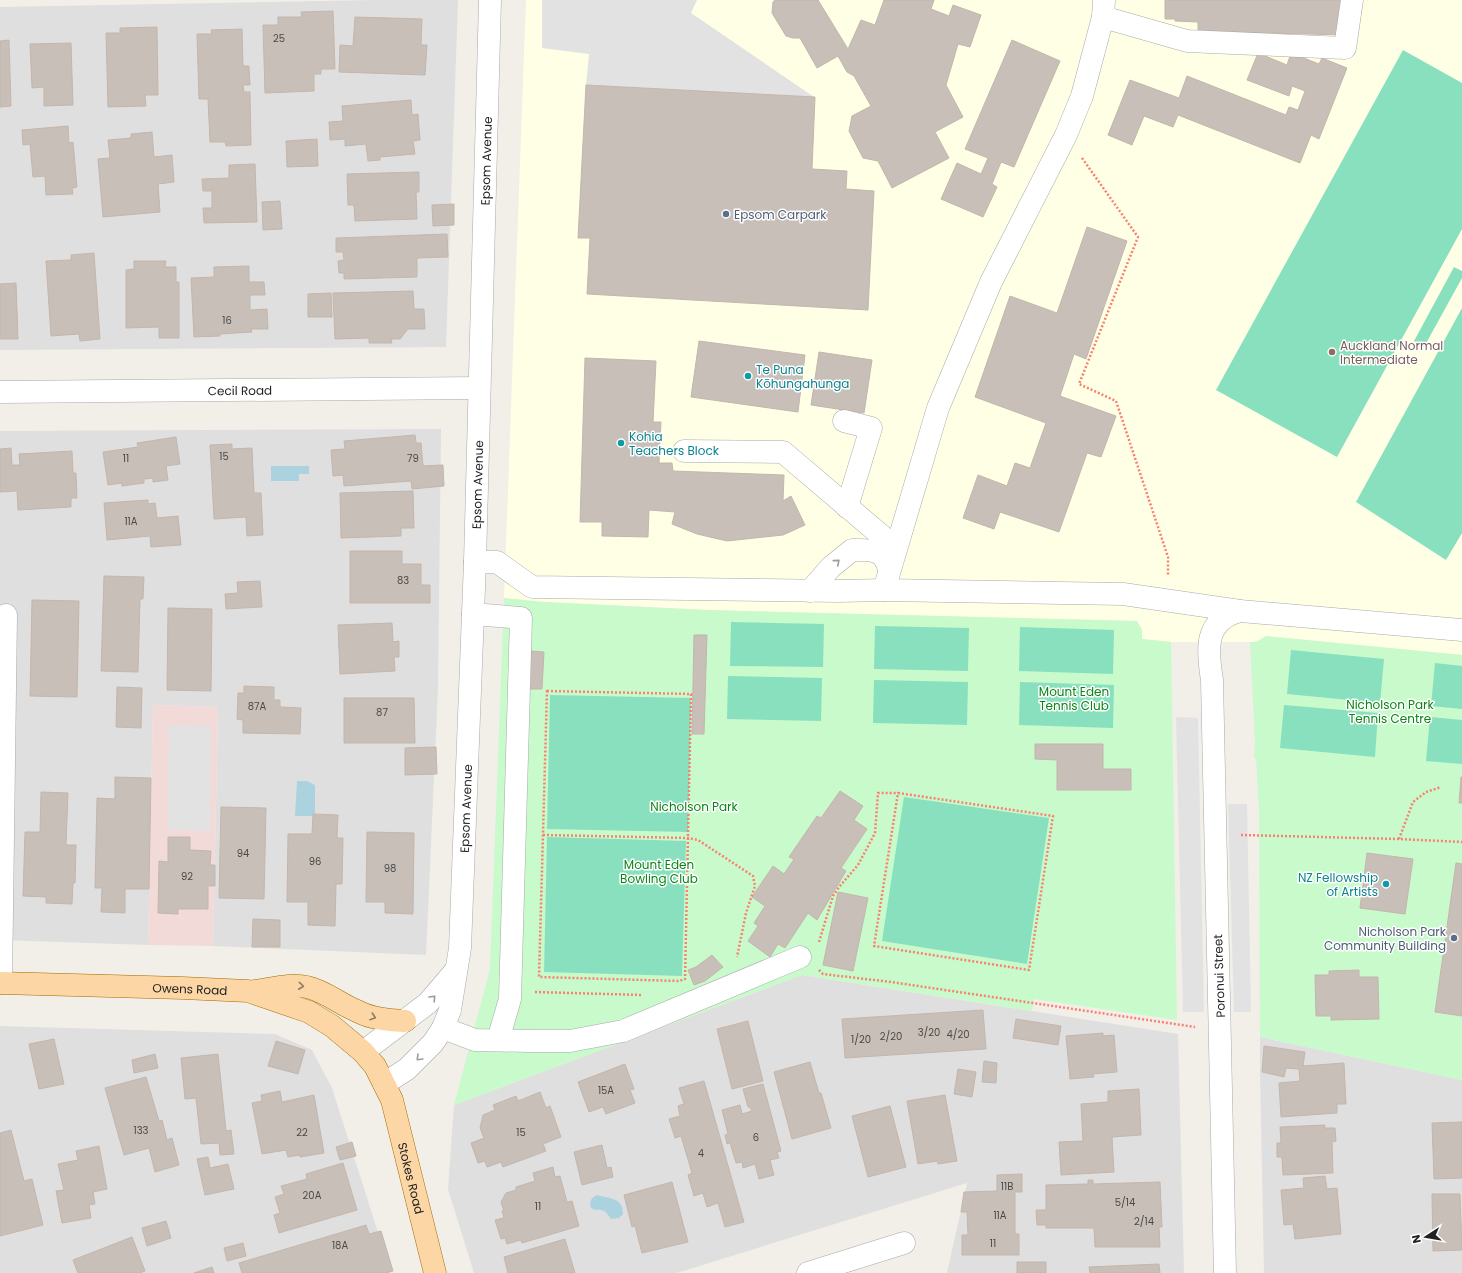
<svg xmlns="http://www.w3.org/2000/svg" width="1462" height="1273" font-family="Poppins,sans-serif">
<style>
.residential{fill:#e0dfdf}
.commercial{fill:#f2dad9}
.education{fill:#ffffe5}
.park{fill:#c8facc}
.pitch{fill:#88e0be}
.parking{fill:#e2e2e2}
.water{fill:#aad3df}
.building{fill:#c7bfb8;stroke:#c4b6ab}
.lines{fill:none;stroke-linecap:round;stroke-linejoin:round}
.minor-casing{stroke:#a9a9a9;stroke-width:23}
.major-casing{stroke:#a06b00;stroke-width:23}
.path{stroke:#fa8072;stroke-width:2.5;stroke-dasharray:2 2;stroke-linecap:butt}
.minor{stroke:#fff;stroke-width:22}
.major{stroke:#fcd6a4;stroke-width:22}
.oneway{stroke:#9c9c9c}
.oneway2{stroke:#8f7c63}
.service-dot{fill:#5c6f8a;stroke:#fff;stroke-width:1.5}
.education-dot{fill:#8d6e63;stroke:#fff;stroke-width:1.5}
.culture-dot{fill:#0f9aa8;stroke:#fff;stroke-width:1.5}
.labels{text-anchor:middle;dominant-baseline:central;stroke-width:3;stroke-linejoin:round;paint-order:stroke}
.number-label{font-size:10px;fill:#4b4948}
.street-label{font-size:12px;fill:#222;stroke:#fff}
.service-label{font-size:12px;fill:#4e5e75;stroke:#fff;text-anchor:start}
.education-label{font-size:12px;fill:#785e54;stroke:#fff;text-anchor:start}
.culture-label{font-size:12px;fill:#0d838f;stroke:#fff;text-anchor:start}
.park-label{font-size:12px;fill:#0c8416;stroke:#fff}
</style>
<rect width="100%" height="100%" fill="#f2efe9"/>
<path class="residential" d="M376,0H458L446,347L0,350V7Z
M441,429L438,689L426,955L213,946L218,707L153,705L148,945L0,940V431Z
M802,975L1178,1034L1184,1273H947L967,1183L677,1273H474L448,1189L454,1105Z
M0,1026L275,1034L312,1050L332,1088L391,1273H0Z
M1260,1037L1462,1080V1273H1264L1260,1073Z"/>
<path class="commercial" d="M153,705L218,707L213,946L148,945Z"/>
<path class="education" d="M526,0H1462V655L1266,636L1256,642H1171L1142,639V630L1137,621L707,610L545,602L504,598Z"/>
<path class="park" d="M504,598L545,602L707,610L1137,621L1142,630V639L1171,642L1177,1020L1034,999L1032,1011L802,975L454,1105L490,969Z
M1266,636L1462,655V1080L1260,1037L1259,809L1256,759L1254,758L1255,742L1250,642H1256Z"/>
<path class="pitch" d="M1403,50L1462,83V229L1337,457L1216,390Z
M1454,267L1462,271V278L1424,347L1414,341Z
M1462,308V533L1446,560L1356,502Z
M731,622L824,624L823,667L730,666Z
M875,626L969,628L968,671L874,669Z
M1020,627L1114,630L1113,674L1019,671Z
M1291,650L1384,659L1380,703L1287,694Z
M1435,663L1462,666V709L1431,706Z
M728,676L822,678L821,721L727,719Z
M874,680L968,682L967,725L873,723Z
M1020,682L1114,685L1113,728L1019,725Z
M550,695L691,698L688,832L547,829Z
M1284,705L1378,713L1375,757L1280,748Z
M1430,717L1462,720V764L1426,761Z
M904,797L1049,818L1027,964L882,941Z
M547,837L686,841L682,976L544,972Z"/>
<path class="parking" d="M542,0H697L691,13L814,97L586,85L589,54L542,48Z
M1176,717L1198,718L1204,1012H1183Z
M169,725L211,726L210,831L168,830Z
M1228,804H1247L1251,1012H1234Z"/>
<path class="water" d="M271,466H309V474H299V481H271Z
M297,781H307L315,785V816H295Z
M597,1195C610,1199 623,1197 623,1214L619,1218L611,1219C609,1216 607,1213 604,1211C600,1209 596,1211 591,1208C589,1201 591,1198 597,1195Z"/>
<path class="building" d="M775,0H818L848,49L861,20L875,25L884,0H934L931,9L949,16L953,5L981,15L970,47L958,44L946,85L963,117L935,132L949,158L892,188L878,161L863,158L849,131L852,116L871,106L854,76L847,72L838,56L817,68L800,38H793L786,36L772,13L773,2Z
M1165,0H1344L1343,35L1198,31V22L1175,21V19H1165Z
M333,11L335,69H321V74H314V91L265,93L263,25H278V17H302L301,12Z
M355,17L422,19L421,45H427L425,75L339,72L340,45L353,46Z
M157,27L158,95H145L146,106L108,107L106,33H120V28Z
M242,29L243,66H249L250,85H243L244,92H250L251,145L226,146L225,142H210L208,99H199L197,34H212L211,30Z
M9,40L11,106L0,107V41Z
M1012,40L1060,61L1014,167L1001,162L992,184L997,187L983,217L941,199L957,163L981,174L988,158L965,149Z
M71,43L73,105L44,106V87L32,88L30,44Z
M1258,53L1287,65L1291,53L1319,64L1322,58L1347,68L1319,139L1311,135L1300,163L1178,115L1173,127L1144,116L1132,145L1108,135L1130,80L1179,98L1187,76L1286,115L1289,107L1298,110L1305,91L1292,86L1289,96L1247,80Z
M586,85L815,97L812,169L847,171L846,189L874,191L868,310L587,294L590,238H578Z
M411,100L412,115L418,114L420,140L413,141L415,154L380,157V160L368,161L366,144L345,146V139L330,140L329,122L343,121L342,106Z
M68,126L69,143L73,142L77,187L72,188L73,194L46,195L45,176L33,177L30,144L23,145L22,130Z
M152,132L154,157L172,155L174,182L158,184L160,212L103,217L98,159L110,158L108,140L131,138V134Z
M317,139L318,166L287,167L286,141Z
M255,164L257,222L204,223L203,208H212V191H203L202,179L229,178V165Z
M419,172V192H416L417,219L355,221L354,205H348L347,174Z
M280,201L282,229L263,230L262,202Z
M454,204V225L433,226L432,205Z
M1087,227L1127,241L1086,359L1074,354L1060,396L1116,416L1101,457L1087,453L1059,532L1000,512L994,529L963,518L978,475L1007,486L1015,463L1030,468L1046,423L975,397L1010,296L1057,313Z
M447,234L448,257L417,258V277L344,279V273H339L338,261L344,260L343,252H336V238Z
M94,253L100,339L80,341L79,334L51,336L46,261L71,260V255Z
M134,261H166L165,267H176V282H179V338H159V327L126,328V270L134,269Z
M249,266V282H264L265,295H250V310L267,309L268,329H251L252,332L220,334V336L194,337L191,278L214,277V267Z
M16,283L18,339H0V284Z
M413,291L414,309H424L425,329H408L400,339H391L392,343H369V338L335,339L333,293Z
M331,293L332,317H308V294Z
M699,341L805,355L798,412L691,397Z
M819,352L872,360L864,413L811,405Z
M585,358L656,361L653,422H661L659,463H672L673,471L784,475L783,501L791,496L805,525L783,535L727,541L697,534L672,524L675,512L649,510L648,537L602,536V522H580Z
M415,435L416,443H421L423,466L443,465L444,486L412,489L411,481L344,486L343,475L333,476L331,450L345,449L344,441Z
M176,437L180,464L166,466L168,480L153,482V478L144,479V483L122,486V483L108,485L103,452L138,447L137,443Z
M232,444V449L252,448L254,493H261L263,535L247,536L246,517L214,519L210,445Z
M11,448L12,465H20L19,454L72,451L73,473H76L77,498H71V507L18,510L17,491L0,492V449Z
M413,491L414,528H401V536L341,538L340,493Z
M148,500V504L155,503L157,518L178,516L181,545L151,547L150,536L107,540L104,503Z
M350,551H402V564H421V585H430V603H350Z
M104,576L144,577L143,599H140L138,672L101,671Z
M260,581L262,607L226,609L225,594L238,593L237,582Z
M32,600L79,601L77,697L30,696Z
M168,608L212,609L211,691L167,690Z
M392,623L393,642L399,641V657H394L395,671L340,674L338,625Z
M694,635H707L704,734H692Z
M531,651L544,652L542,689H529Z
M244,686L274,687V700H280V707L301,708L300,734L243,733V720L237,719L238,693H244Z
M117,687L142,688L141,728L116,727Z
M344,698H414L415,743H344Z
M1035,744H1103V769H1131V790H1057V760L1035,759Z
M436,747L437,774L405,775V748Z
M115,777L151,778L149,889H125V913L101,912L102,888H95L97,798L115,799Z
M1461,777H1462V803H1459Z
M840,791L863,806L854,820L867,829L841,868L846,871L817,920L808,913L785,948L778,944L770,957L748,941L758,926L754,923L765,906L752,897L773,866L784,874L794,859L789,857L817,816L821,818Z
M41,792L68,793L66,845H76L75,883H73L72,904L46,903V897L23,896L25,832H40Z
M221,807L266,808L264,899L219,898Z
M313,814L338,815L337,838H343L342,884H336L335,926L308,925V902H287L288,834H312Z
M367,832L414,833L413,914L385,913V902H366Z
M168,837H190V850L211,851L210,865H215V886H208V909H178V914L158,913L159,861L168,862Z
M1367,853L1413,859L1405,914L1360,908Z
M1456,863L1462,864V1016L1435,1012Z
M838,892L868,898L853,971L823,965Z
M253,919L280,920V947H252Z
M712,955L723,967L705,981L694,985L688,970L696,967Z
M1359,970V977H1378L1379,1019L1331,1020V1016H1316L1315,975H1329V971Z
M983,1010L986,1049L845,1058L842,1019Z
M1016,1019L1061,1026L1058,1045L1013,1038Z
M748,1021L763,1081L732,1089L717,1029Z
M1103,1033V1036L1114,1035L1117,1072L1093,1074L1094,1077L1070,1079L1066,1036Z
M54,1039L64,1084L39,1089L29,1044Z
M276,1041L305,1050L298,1074L268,1066Z
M1264,1046L1305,1052L1303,1066L1344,1063L1346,1104H1337V1113L1281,1117L1279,1083L1300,1081L1299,1069L1286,1068L1284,1077L1262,1072Z
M155,1054L158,1068L134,1073L132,1060Z
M218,1054L226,1131L231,1130L234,1154L220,1155L219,1143L201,1144L196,1098L185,1099L181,1058Z
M984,1061L997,1063L996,1083L982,1082Z
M810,1062L819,1093H821L831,1128L792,1139L774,1072Z
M625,1064L634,1089L630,1090L635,1103L606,1114L603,1107L589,1112L578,1082Z
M958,1069L976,1072L972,1097L954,1094Z
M146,1077L159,1121L162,1120L167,1140L172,1138L179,1165L155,1172L149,1148L124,1155L105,1088Z
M704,1081L744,1222L725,1227L718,1203L707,1207L703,1193L694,1196L688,1175L692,1173L681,1136L675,1138L669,1119L680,1116L678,1106L684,1104L679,1088Z
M763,1084L781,1151L777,1152L779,1158L770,1160L774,1175L759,1179L755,1164L743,1168L742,1162L736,1163L730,1143L727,1144L725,1135L728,1134L722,1110L740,1105L742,1114L752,1111L750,1107H748L743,1089Z
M1139,1089L1141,1135L1112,1137L1114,1172L1061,1175L1059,1142L1083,1141L1081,1104L1108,1102V1091Z
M280,1091L282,1102L314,1095L324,1153L300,1157V1155L288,1157L286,1150L262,1154L252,1103L262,1101L261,1095Z
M540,1092L546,1108L550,1106L561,1137L543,1144L546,1151L503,1167L501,1162L487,1167L485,1161L478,1163L471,1143L484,1138L480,1128L483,1115L495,1110L493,1105L516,1096L518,1101Z
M945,1095L957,1161L938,1164L937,1161L918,1164L907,1101Z
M890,1106L906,1167L868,1177L852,1116Z
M1462,1122V1178L1434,1179L1432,1123Z
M1325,1125L1324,1128H1335L1336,1141L1332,1142L1333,1173L1283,1175L1282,1157H1277V1143H1281L1280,1127Z
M11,1130L24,1181L32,1179L43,1225L0,1236V1133Z
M352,1142L356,1156L340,1160L336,1147Z
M602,1145L607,1168L611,1167L613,1177L582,1185L574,1152Z
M99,1146L107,1189L93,1192L95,1204L89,1205L91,1218L62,1223L56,1191L64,1190L58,1164L78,1160L76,1151Z
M208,1157L210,1168L228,1164L234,1189L205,1195L197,1159Z
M343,1163L357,1210L279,1233L274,1215L280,1213L275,1197L284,1194L281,1186L307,1179L306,1174Z
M553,1167L555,1177L560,1176L567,1202L572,1201L579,1226L522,1243L521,1240L507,1244L505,1238L501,1239L495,1220L504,1218L502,1211H504L501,1202L506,1193L516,1190V1187L535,1181L533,1173Z
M1022,1174V1192H1015V1234H1019V1255H962V1235H968L967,1212H961L964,1192L997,1191V1175Z
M1325,1176L1327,1189L1337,1188L1341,1234L1295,1239L1293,1224L1284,1225L1281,1190L1304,1188L1303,1178Z
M1088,1180H1093V1184L1160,1182L1162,1227H1159L1160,1247H1095L1094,1228H1046V1225H1037L1036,1210H1046V1185L1088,1184Z
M672,1182L688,1242L642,1253L635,1226L632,1227L624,1195Z
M1432,1194H1460L1462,1250L1433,1251Z
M166,1221L171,1238L147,1246L142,1228Z
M366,1225L369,1234L381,1231L393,1271L385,1273H242L239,1263Z
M132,1237L145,1271L140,1273H78L73,1260Z
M565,1239L575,1273H508L504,1257Z
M243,1243L246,1256L227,1261L224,1248Z
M1017,1262H1046V1273H1017Z
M1159,1264L1160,1273H1090L1089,1267Z
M212,1267L214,1273H194Z"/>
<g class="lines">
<defs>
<g id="minor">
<path d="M1103,17L1187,41L1345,48L1352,0"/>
<path id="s1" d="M0,392L479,388"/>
<path d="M844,421L871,428L847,507"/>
<path d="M684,451L783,452L896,548"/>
<path d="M475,562H497L532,587L839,591L884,590L1123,594L1240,611L1462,630"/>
<path d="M884,590L938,408L991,282L1066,135L1082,96L1103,17L1104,0"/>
<path d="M810,591L831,567L852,550C871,550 884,548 889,570"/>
<path d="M473,614L521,618L510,999L498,1040"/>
<path d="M1,983L6,615"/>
<path d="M443,1028L475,1040L530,1041H570L623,1031L800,957"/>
<path d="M363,1052L428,1003L456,970"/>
<path id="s2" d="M384,1084L407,1069L433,1043L443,1028L450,1010L460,948L475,562L490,0"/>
<path d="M808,1273L904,1243"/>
<path d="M1225,1273L1212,680C1207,650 1204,620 1240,611"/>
</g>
<g id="major">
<path id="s3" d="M0,983L183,988L248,991L309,1012L332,1026L363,1052L375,1066L392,1100L435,1273"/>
<path d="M255,991C271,989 292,983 307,987C325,991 340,1004 357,1011C372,1019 388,1020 405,1021"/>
</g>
</defs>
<use href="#minor" class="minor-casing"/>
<use href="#major" class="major-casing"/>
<path class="path" d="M1082,158L1138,237L1079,384L1116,401L1168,557V576
M547,691L691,694L685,979L679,981L539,977Z
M898,793L1053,816L1029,970L874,946Z
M543,835L688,838L698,840L753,876L755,886L746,913L737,957
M1241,835L1399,839L1462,842
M1399,839L1413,802L1426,792L1441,787
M819,942L833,896L839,887L858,865L875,833L878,793H898
M819,970L823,974L891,982L1195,1027
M535,992L642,995"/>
<use href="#minor" class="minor"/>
<use href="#major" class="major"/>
</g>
<defs><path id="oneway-chevron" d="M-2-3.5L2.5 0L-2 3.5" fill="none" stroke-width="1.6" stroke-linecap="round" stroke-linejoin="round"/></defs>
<g class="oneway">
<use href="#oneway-chevron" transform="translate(837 562) rotate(-40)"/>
<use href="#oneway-chevron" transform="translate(433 998) rotate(-47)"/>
<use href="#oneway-chevron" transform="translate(419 1058) rotate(135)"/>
</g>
<g class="oneway2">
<use href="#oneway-chevron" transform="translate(301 986) rotate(6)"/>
<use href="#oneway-chevron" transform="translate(373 1017) rotate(18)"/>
</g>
<g class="service-dot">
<circle cx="726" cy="214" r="4"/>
<circle cx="1454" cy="938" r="4"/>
</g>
<circle class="education-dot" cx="1332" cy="352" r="4"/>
<g class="culture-dot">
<circle cx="748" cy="376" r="4"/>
<circle cx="621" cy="443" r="4"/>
<circle cx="1386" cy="884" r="4"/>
</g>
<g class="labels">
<g class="number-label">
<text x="279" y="38">25</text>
<text x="227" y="320">16</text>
<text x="224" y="456">15</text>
<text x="126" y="458">11</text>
<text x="413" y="458">79</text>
<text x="131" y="521">11A</text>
<text x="403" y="580">83</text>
<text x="257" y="706">87A</text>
<text x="382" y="712">87</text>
<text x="243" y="853">94</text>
<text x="315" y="861">96</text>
<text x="390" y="868">98</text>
<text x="187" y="876">92</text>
<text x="929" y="1032">3/20</text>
<text x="958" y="1034">4/20</text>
<text x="891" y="1036">2/20</text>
<text x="861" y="1039">1/20</text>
<text x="606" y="1090">15A</text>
<text x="141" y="1130">133</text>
<text x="302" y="1132">22</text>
<text x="521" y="1132">15</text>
<text x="756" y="1137">6</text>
<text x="701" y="1153">4</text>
<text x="1007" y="1186">11B</text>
<text x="312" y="1195">20A</text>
<text x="1125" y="1202">5/14</text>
<text x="538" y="1206">11</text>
<text x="1000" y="1215">11A</text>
<text x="1144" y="1221">2/14</text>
<text x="993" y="1243">11</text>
<text x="340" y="1245">18A</text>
</g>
<g class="street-label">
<text stroke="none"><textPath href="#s2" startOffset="952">Epsom Avenue</textPath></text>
<text stroke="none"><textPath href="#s1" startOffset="240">Cecil Road</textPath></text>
<text stroke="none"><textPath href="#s2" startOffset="628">Epsom Avenue</textPath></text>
<text stroke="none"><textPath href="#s2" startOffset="304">Epsom Avenue</textPath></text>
<text transform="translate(1219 976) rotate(-92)">Poronui Street</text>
<text stroke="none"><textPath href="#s3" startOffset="190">Owens Road</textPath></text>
<text stroke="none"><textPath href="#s3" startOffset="517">Stokes Road</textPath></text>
</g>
<g class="service-label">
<text x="734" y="214">Epsom Carpark</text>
<text x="1446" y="931" text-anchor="end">Nicholson Park<tspan x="1446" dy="14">Community Building</tspan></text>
</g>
<g class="education-label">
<text x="1340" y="345">Auckland Normal<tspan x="1340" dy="14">Intermediate</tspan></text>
</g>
<g class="culture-label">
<text x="756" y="369">Te Puna<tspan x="756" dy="14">Kōhungahunga</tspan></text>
<text x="629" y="436">Kohia<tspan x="629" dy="14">Teachers Block</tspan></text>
<text x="1378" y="877" text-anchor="end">NZ Fellowship<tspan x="1378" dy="14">of Artists</tspan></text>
</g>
<g class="park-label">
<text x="1074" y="691">Mount Eden<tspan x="1074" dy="14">Tennis Club</tspan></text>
<text x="1390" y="704">Nicholson Park<tspan x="1390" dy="14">Tennis Centre</tspan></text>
<text x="694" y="806">Nicholson Park</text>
<text x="659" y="864">Mount Eden<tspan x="659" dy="14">Bowling Club</tspan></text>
</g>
</g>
<g transform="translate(1426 1237) rotate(258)" stroke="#ffffff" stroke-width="3" paint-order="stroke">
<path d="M0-3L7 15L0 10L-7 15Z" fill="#222222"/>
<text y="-6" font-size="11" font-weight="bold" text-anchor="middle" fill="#222222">N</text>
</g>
</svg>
